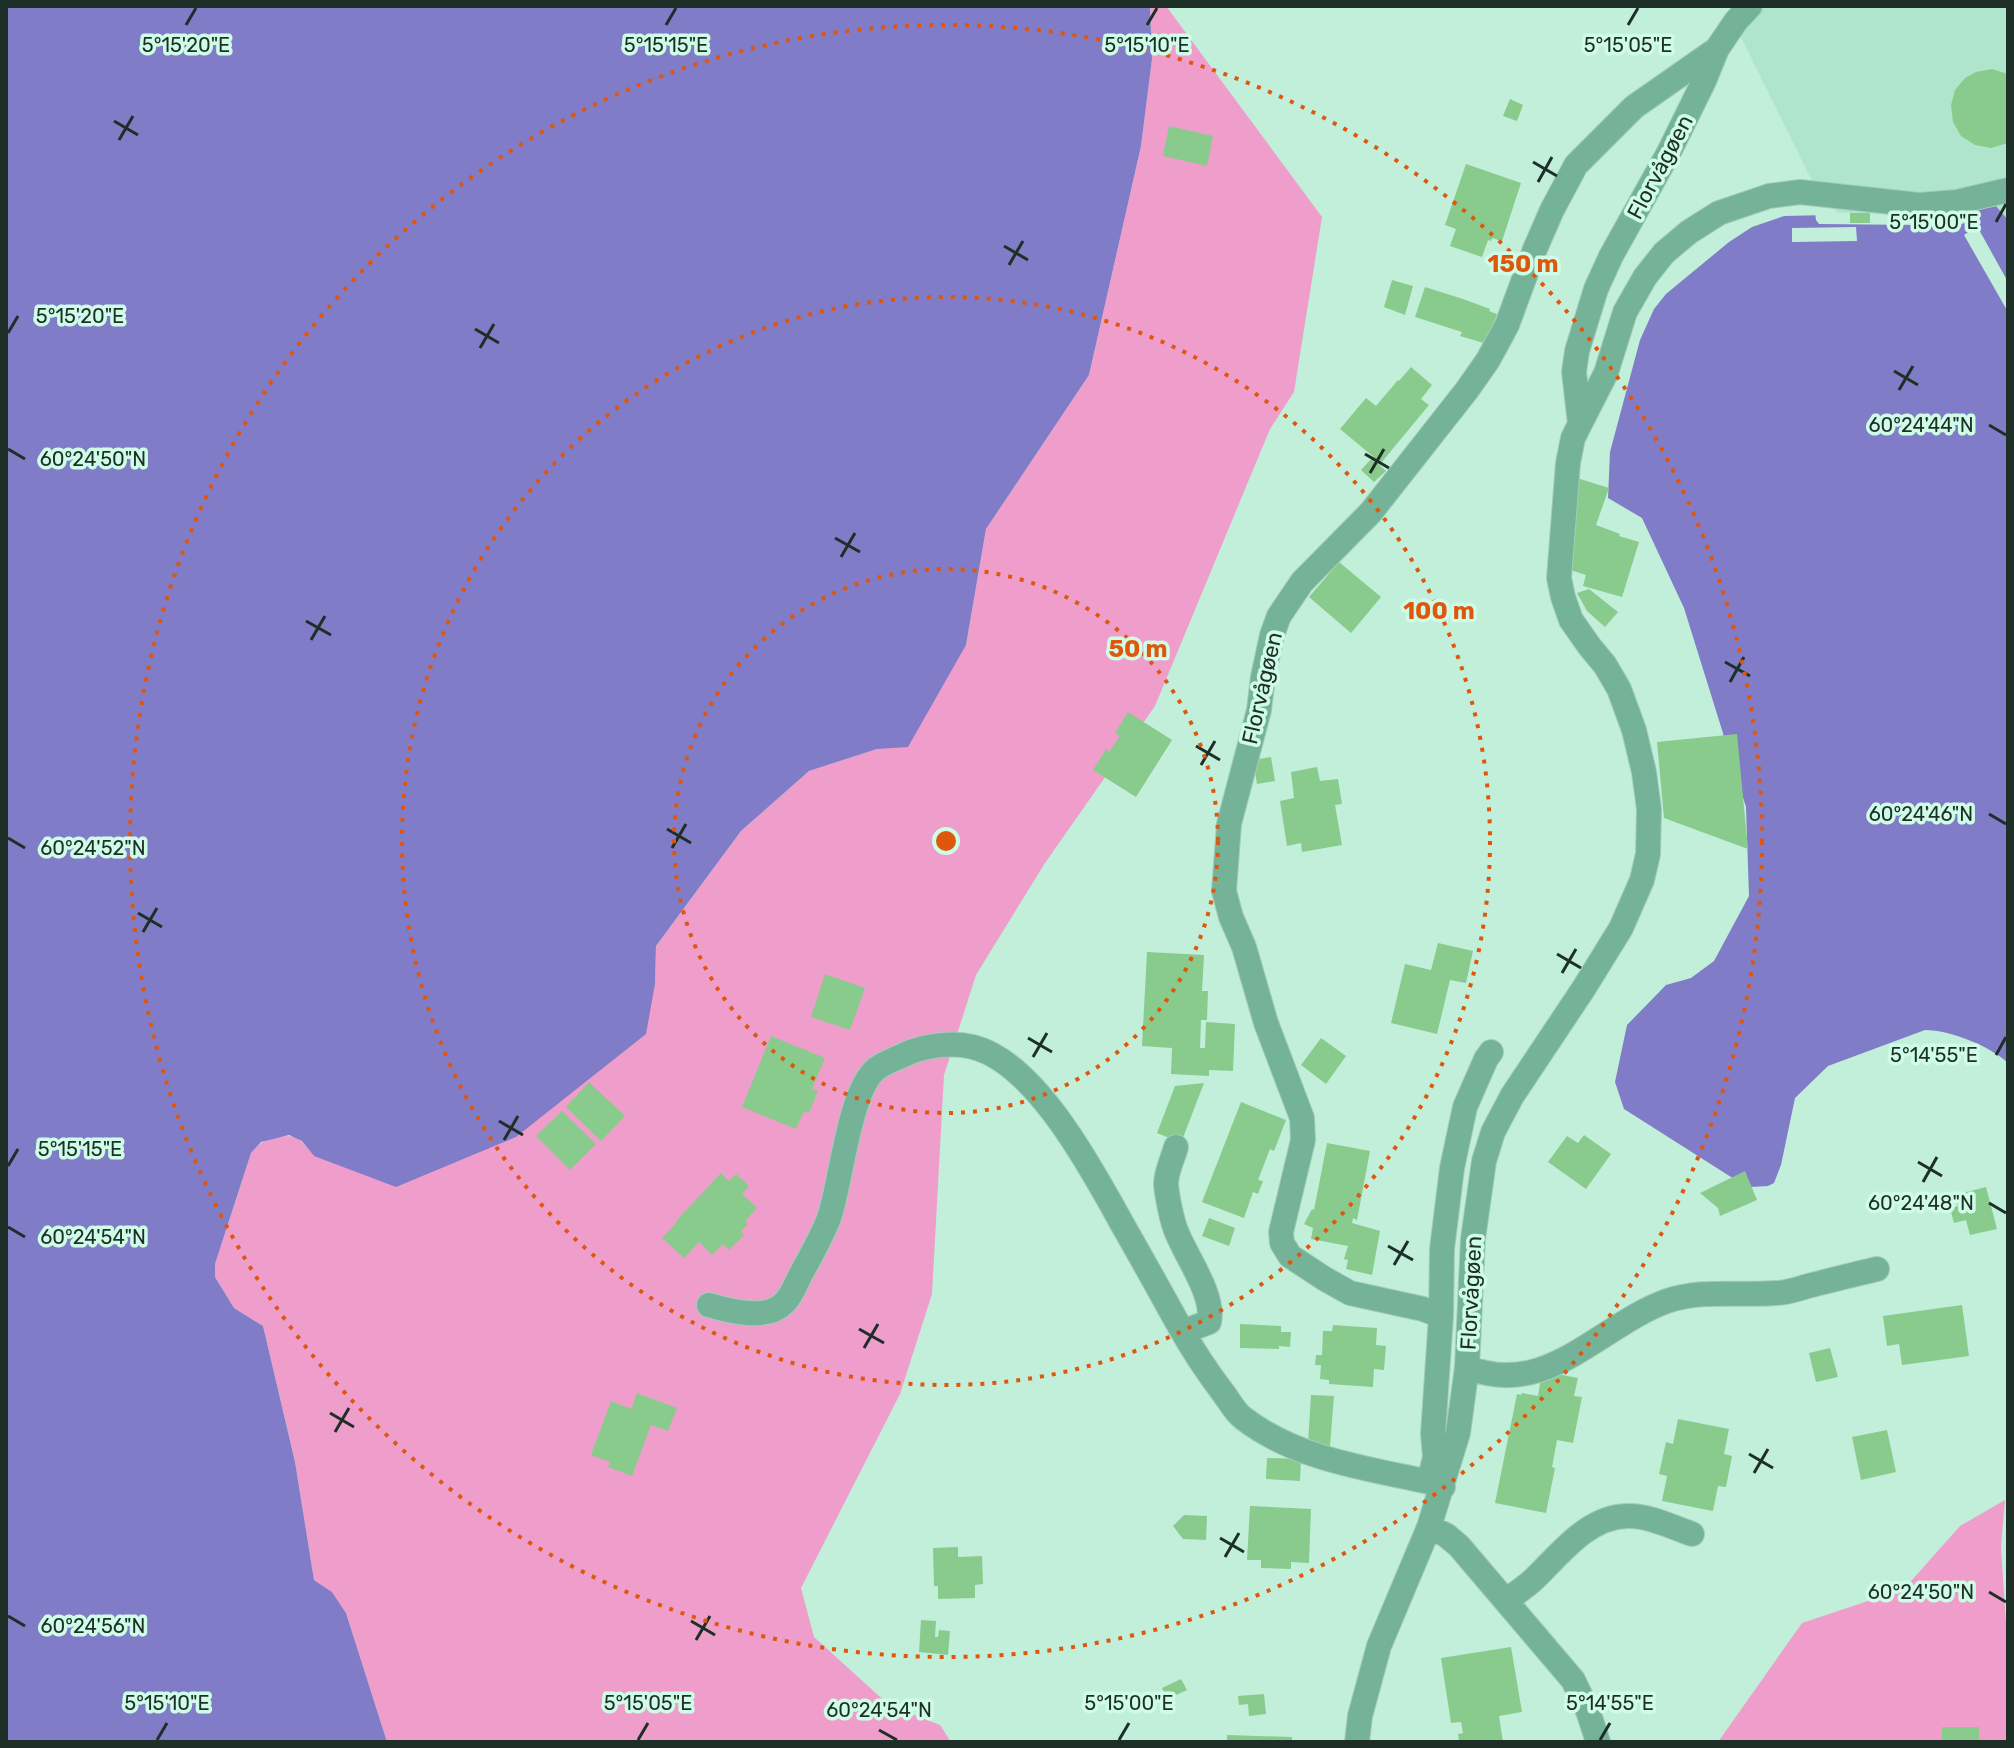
<svg xmlns="http://www.w3.org/2000/svg" width="2014" height="1748" font-family="Rubik,sans-serif">
<style>
.built{fill:#afe5cd}
.green{fill:#ef9ecb}
.water{fill:#817cc7}
.pier{fill:#c1efda}
.building{fill:#89cb8d}
.lines{fill:none;stroke-linecap:round;stroke-linejoin:round}
.minor-casing{stroke:#a3ccba;stroke-width:26}
.minor{stroke:#74b398;stroke-width:24}
.ticks{fill:none;stroke:#1d2f27;stroke-width:3}
.ring{fill:none;stroke:#de570d;stroke-width:4;stroke-dasharray:4 8}
.labels{text-anchor:middle;dominant-baseline:central;stroke-width:7;stroke-linejoin:round;paint-order:stroke}
.street-label{font-size:22px;fill:#1d2f27;stroke:#cefce7}
.ticks-label{font-size:20px;text-anchor:middle;fill:#1d2f27;stroke:#cefce7;stroke-width:7;stroke-linejoin:round;paint-order:stroke}
.centre{fill:#de570d;stroke:#cefce7;stroke-width:4}
.ring-label{font-size:24px;text-anchor:middle;font-weight:bold;fill:#de570d;stroke:#cefce7;stroke-width:7;stroke-linejoin:round;paint-order:stroke}
</style>
<rect width="100%" height="100%" fill="#c1efda"/>
<path class="built" d="M1757,6H2008V220L1996,206L1968,212L1840,215L1819,195L1736,27Z"/>
<path class="green" d="M1150,6H1166L1322,217L1294,392L1270,429L1155,706L1045,863L976,975L944,1075L932,1294L900,1394L801,1588L814,1637L889,1705L940,1725L951,1742H387L346,1613L332,1592L314,1580L295,1462L263,1326L234,1308L215,1277V1264L251,1153C259,1144 262,1141 274,1138C297,1133 300,1138 314,1156L655,984L656,946L741,831L809,771L877,749L966,645L986,529L1089,375L1141,146L1152,59Z
M2005,1500L2001,1547L2008,1655V1742H1718L1802,1623L1904,1589L1960,1526Z"/>
<path class="water" d="M6,6H1150L1152,59L1141,146L1089,375L986,529L966,645L908,747L877,749L809,771L741,831L656,946L655,984L646,1034L516,1137L396,1187L314,1156L302,1141L289,1135L261,1142L251,1153L215,1264V1277L234,1308L263,1326L295,1462L314,1580L332,1592L346,1613L387,1742H6Z
M1996,206L2008,220V1063C1990,1046 1950,1030 1925,1030L1828,1066L1795,1098L1781,1165L1774,1183L1768,1186L1750,1187L1731,1177L1624,1109L1615,1082L1627,1025L1666,985L1691,978L1714,961L1749,896L1746,807L1684,608L1642,518L1608,498L1610,452L1640,340L1654,309L1666,294L1729,242L1752,227L1784,216L1967,212Z"/>
<path class="pier" d="M1963,210L1965,223L1957,225H1918L1819,224L1816,220L1815,212L1899,214Z
M1977,226L2008,282V312L1964,235Z
M1856,227L1857,241L1792,242V228Z"/>
<path class="building" d="M1992,69L2008,74V143L1991,148L1975,145L1961,136L1953,122L1951,105L1955,90L1965,78L1976,72Z
M1510,99L1523,105L1517,121L1503,116Z
M1169,126L1213,136L1207,166L1163,156Z
M1466,164L1521,183L1502,241L1492,238L1491,241L1488,240L1482,257L1450,246L1456,229L1445,225Z
M1850,213H1870V223H1850Z
M1392,280L1413,286L1405,315L1384,307Z
M1425,287L1463,299L1490,309L1489,311L1497,314L1487,344L1460,336L1462,332L1415,317Z
M1411,367L1432,385L1421,399L1429,405L1381,463L1340,429L1366,398L1376,406L1398,380L1399,381Z
M1372,458L1386,471L1374,482L1361,470Z
M1577,478L1609,488L1596,525L1620,534L1619,536L1639,542L1622,597L1583,586L1586,575L1570,570Z
M1339,562L1381,597L1351,633L1309,597Z
M1589,589L1618,612L1605,627L1587,611L1577,593Z
M1128,712L1172,740L1136,797L1093,770L1106,749L1109,752L1120,736L1115,733Z
M1737,734L1748,849L1664,818L1657,742Z
M1271,757L1275,781L1257,784L1253,760Z
M1317,767L1320,781L1338,779L1342,804L1335,805L1342,845L1302,852L1301,843L1287,846L1280,801L1294,798L1291,772Z
M1438,943L1473,951L1466,983L1450,980L1437,1034L1391,1023L1405,964L1431,970Z
M1147,952L1204,955L1202,991H1208L1207,1020H1201L1200,1048H1205L1206,1022L1235,1024L1233,1071L1209,1070V1076L1171,1074L1172,1048L1142,1046Z
M825,974L865,988L850,1030L811,1017Z
M771,1036L825,1058L812,1089L818,1091L809,1113L804,1111L796,1129L742,1107Z
M1321,1038L1346,1056L1326,1084L1301,1065Z
M589,1082L625,1116L601,1141L566,1107Z
M1204,1083L1181,1143L1157,1133L1175,1086Z
M1241,1102L1286,1120L1274,1151L1270,1149L1258,1180L1263,1181L1258,1194L1253,1192L1244,1218L1202,1202Z
M562,1111L596,1144L570,1170L536,1136Z
M1584,1135L1611,1154L1586,1189L1548,1162L1567,1136L1578,1143Z
M1327,1143L1370,1151L1357,1220L1353,1218L1352,1223L1380,1231L1372,1275L1346,1269L1348,1260L1344,1259L1348,1246L1311,1239L1313,1228L1304,1224L1312,1209L1314,1210Z
M1745,1171L1757,1200L1720,1216L1718,1208L1700,1193Z
M721,1173L729,1181L736,1174L749,1186L742,1194L757,1208L745,1221L748,1224L741,1231L744,1235L729,1250L723,1244L712,1255L699,1242L684,1258L662,1238L677,1222L676,1221Z
M1986,1187L1997,1229L1970,1235L1966,1220L1954,1223L1950,1208L1958,1206L1955,1195Z
M1209,1218L1235,1228L1229,1246L1202,1236Z
M1962,1305L1969,1356L1902,1365L1899,1344L1887,1346L1883,1316Z
M1240,1324L1281,1326V1332H1291L1290,1347L1279,1346V1349L1240,1348Z
M1333,1325L1377,1328L1376,1345L1386,1346L1384,1370L1374,1369L1373,1387L1329,1384V1380L1320,1379L1321,1365H1315L1316,1355H1322L1323,1331H1332Z
M1830,1348L1838,1377L1816,1382L1809,1353Z
M1542,1371L1578,1378L1574,1396L1582,1397L1573,1443L1557,1440L1552,1467L1555,1468L1546,1513L1495,1503L1517,1394L1521,1395L1522,1393L1538,1396Z
M637,1393L677,1408L668,1431L651,1425L632,1476L608,1467L610,1462L591,1455L611,1401L631,1409Z
M1311,1395L1334,1396L1330,1446L1308,1444Z
M1678,1419L1729,1429L1724,1454L1732,1456L1726,1487L1718,1486L1713,1511L1662,1501L1667,1476L1659,1474L1666,1442L1673,1444Z
M1887,1430L1896,1472L1861,1480L1852,1437Z
M1267,1458L1301,1459L1300,1481L1266,1479Z
M1250,1506L1311,1509L1309,1563L1291,1562V1569L1261,1568V1560H1247Z
M1184,1515L1207,1516L1206,1540L1183,1539L1173,1526Z
M958,1547V1557L982,1556L983,1584L975,1585V1598L938,1599V1586H934L933,1548Z
M921,1620L936,1621L935,1637H938L939,1630L950,1631L948,1655L919,1652Z
M1511,1647L1522,1712L1499,1716L1503,1742H1459L1458,1734L1463,1733L1461,1722L1451,1723L1441,1658Z
M1181,1679L1187,1690L1167,1699L1162,1688Z
M1264,1694L1266,1714L1249,1716L1248,1704L1239,1705L1238,1696Z
M1942,1727H1979V1742H1942Z
M1227,1735L1292,1737V1742H1227Z"/>
<g class="lines">
<defs>
<path id="minor" d="M1580,424L1606,373L1625,312L1645,277L1664,253L1689,232L1719,213L1769,196L1800,192L1919,205L1957,202L2008,190
M1176,1147C1173,1158 1166,1172 1166,1184C1167,1196 1172,1222 1177,1233C1187,1258 1215,1296 1209,1322L1183,1332
M709,1305C729,1311 767,1321 784,1303C792,1296 797,1281 802,1272C812,1254 822,1236 829,1218C841,1184 849,1091 876,1069C885,1062 898,1058 908,1053C928,1045 953,1042 973,1047C1037,1063 1095,1175 1125,1229C1144,1262 1162,1295 1181,1329C1194,1352 1208,1373 1224,1394C1230,1402 1235,1412 1243,1418C1296,1459 1365,1468 1429,1482L1443,1487
M1441,1316L1423,1309L1350,1293L1325,1279L1290,1256L1282,1243L1281,1232L1303,1140L1302,1118L1266,1023L1244,947L1231,917L1224,891L1229,824L1259,710L1263,677L1272,635L1279,616L1302,582L1371,512L1467,390L1488,360L1507,325L1535,249L1552,210L1576,165L1634,107L1717,49
M1467,1367C1546,1400 1600,1325 1667,1301C1702,1289 1740,1296 1776,1293C1788,1293 1800,1288 1812,1285C1833,1280 1855,1274 1877,1269
M1429,1482L1435,1457L1433,1434L1441,1316L1442,1249L1452,1168L1465,1107L1486,1059L1491,1052
M1429,1527L1446,1535L1459,1546L1573,1680L1588,1711L1598,1742
M1507,1600C1515,1594 1524,1588 1532,1581C1559,1556 1586,1517 1627,1516C1648,1515 1672,1527 1692,1534
M1357,1742L1360,1716L1379,1646L1429,1527L1458,1433L1467,1367L1473,1239L1484,1161L1493,1132L1512,1096L1584,988L1621,928L1642,880L1648,854L1649,809L1644,772L1634,730L1619,689L1605,665L1590,647L1571,620L1563,597L1559,578L1568,463L1573,438L1580,424L1574,372L1577,351L1596,289L1611,256L1669,152L1704,81L1717,49L1736,21L1750,6"/>
</defs>
<use href="#minor" class="minor-casing"/>
<use href="#minor" class="minor"/>
</g>
<path class="ticks" d="M186,25L196,8M666,25L676,8M1147,25L1157,8M1628,25L1638,8M114,121L138,135M119,140L133,116M1533,162L1557,176M1538,182L1552,157M1996,222L2006,204M1004,246L1028,260M1009,265L1023,241M475,329L499,343M8,333L18,316M480,348L494,324M1894,371L1918,385M1899,390L1913,366M1989,425L2006,435M8,449L25,459M1365,454L1389,468M1370,473L1384,449M835,538L860,552M841,557L855,533M306,621L331,635M311,640L325,616M1725,662L1750,676M1730,682L1744,657M1196,746L1220,760M1201,765L1215,741M1989,814L2006,824M667,829L691,843M8,838L25,848M672,848L686,824M138,913L162,927M143,932L157,908M1557,954L1581,968M1562,973L1576,949M1028,1038L1052,1052M1996,1055L2006,1037M1033,1057L1047,1033M499,1121L523,1135M504,1140L518,1116M1918,1162L1942,1176M8,1166L18,1149M1923,1182L1937,1157M1989,1203L2006,1213M8,1227L25,1237M1388,1246L1413,1260M1394,1265L1408,1241M859,1329L884,1343M864,1348L878,1324M330,1413L354,1427M335,1432L349,1408M1749,1454L1773,1468M1754,1473L1768,1449M1220,1538L1244,1552M1225,1557L1239,1533M1989,1592L2006,1602M8,1616L25,1626M691,1621L715,1635M696,1640L710,1616M879,1730L897,1740M157,1740L167,1723M638,1740L648,1723M1119,1740L1129,1723M1600,1740L1610,1723"/>
<g class="ring">
<circle cx="946" cy="841" r="272"/>
<circle cx="946" cy="841" r="544"/>
<circle cx="946" cy="841" r="816"/>
</g>
<g class="labels">
<g class="street-label">
<text transform="translate(1660 167) rotate(-62)">Florvågøen</text>
<text transform="translate(1262 688) rotate(-77)">Florvågøen</text>
<text transform="translate(1471 1293) rotate(-87)">Florvågøen</text>
</g>
</g>
<g class="ticks-label">
<text x="186" y="52">5°15'20"E</text>
<text x="666" y="52">5°15'15"E</text>
<text x="1147" y="52">5°15'10"E</text>
<text x="1628" y="52">5°15'05"E</text>
<text x="1934" y="229">5°15'00"E</text>
<text x="80" y="323">5°15'20"E</text>
<text x="1921" y="432">60°24'44"N</text>
<text x="93" y="466">60°24'50"N</text>
<text x="1921" y="821">60°24'46"N</text>
<text x="93" y="855">60°24'52"N</text>
<text x="1934" y="1062">5°14'55"E</text>
<text x="80" y="1156">5°15'15"E</text>
<text x="1921" y="1210">60°24'48"N</text>
<text x="93" y="1244">60°24'54"N</text>
<text x="1921" y="1599">60°24'50"N</text>
<text x="93" y="1633">60°24'56"N</text>
<text x="167" y="1710">5°15'10"E</text>
<text x="648" y="1710">5°15'05"E</text>
<text x="1129" y="1710">5°15'00"E</text>
<text x="1610" y="1710">5°14'55"E</text>
<text x="879" y="1717">60°24'54"N</text>
</g>
<circle cx="946" cy="841" r="12" class="centre"/>
<g class="ring-label">
<text x="1523" y="272">150 m</text>
<text x="1439" y="619">100 m</text>
<text x="1138" y="657">50 m</text>
</g>
<rect width="2014" height="1748" fill="none" stroke="#1d2f27" stroke-width="16"/>
</svg>
